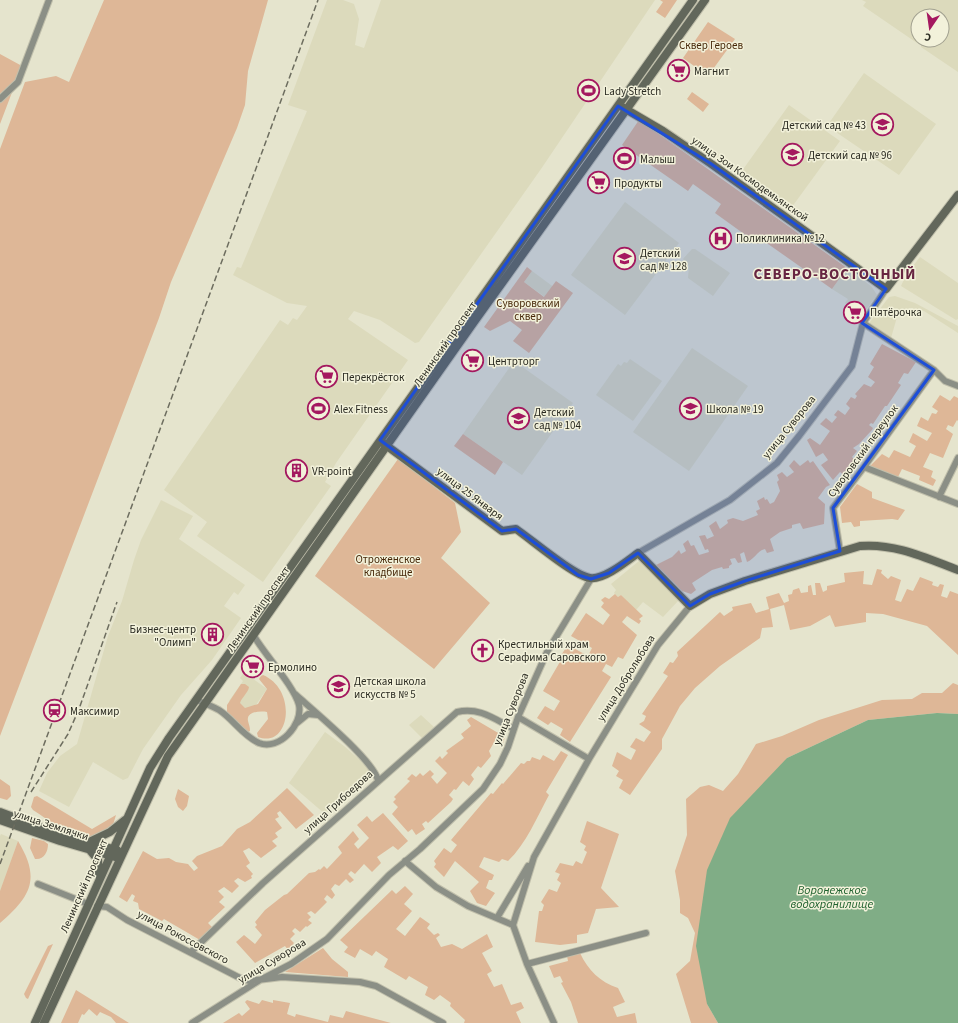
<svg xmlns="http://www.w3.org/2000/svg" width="958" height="1023" font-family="'Source Sans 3',sans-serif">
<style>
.built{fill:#dcdabc;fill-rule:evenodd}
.green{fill:#deb797}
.water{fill:#80ad86}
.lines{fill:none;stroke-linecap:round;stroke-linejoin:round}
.street-casing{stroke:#c0bfab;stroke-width:8}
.secondary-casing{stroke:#c0bfab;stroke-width:10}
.street{stroke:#8b8f86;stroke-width:6}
.secondary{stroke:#62675b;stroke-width:8}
.rail{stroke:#6d6d5f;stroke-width:1.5;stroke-dasharray:6 3;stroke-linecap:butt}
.marked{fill:#1d4ed8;fill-opacity:0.2;stroke:#1d4ed8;stroke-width:3;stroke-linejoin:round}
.labels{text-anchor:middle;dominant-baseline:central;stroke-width:3;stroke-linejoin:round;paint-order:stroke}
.park-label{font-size:11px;fill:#472809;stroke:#f2f1da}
.poi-label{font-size:11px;fill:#2a2a21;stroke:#f2f1da;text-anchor:start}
.street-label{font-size:11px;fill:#2a2a21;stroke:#f2f1da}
.water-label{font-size:12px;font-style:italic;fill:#20622f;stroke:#f2f1da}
.district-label{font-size:15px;font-weight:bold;letter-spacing:1px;fill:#672541;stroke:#f2f1da}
</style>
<rect width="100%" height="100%" fill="#e5e4cd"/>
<path class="built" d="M327,0H343L354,4L359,19L355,45L364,48L381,0H655L541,169L419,342L415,343L380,320L354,311L348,319L408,360L336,463L325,482L331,486L263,582L197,536L207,522L164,490L280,320L288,325L293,318L297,320L307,306L287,303L233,275L237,267L241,268L307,111L288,105Z
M862,0H958V72L921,47V44L917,43L863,6L866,2ZM918,16H942V40H918Z
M864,73L936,124L899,175L827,126Z
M789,105L840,141L789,211L739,175Z
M625,202L679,243L625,315L571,275Z
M692,249H695L730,273L713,296L688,278L689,266L683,259Z
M920,257L958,283V319L956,320L901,286L906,275Z
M847,268L871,286L877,295L862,315L845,303L848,299L832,289Z
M532,271L559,291L519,333L545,297L524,282Z
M895,296L915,303L958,326V333L924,311L911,308L905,310L897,317L891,338L870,325V322L889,297Z
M692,348L748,386L689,471L633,432Z
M630,359L662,381L633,421L596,395L618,364L621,366L624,362L627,363Z
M514,361L573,403L522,475L463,434Z
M161,500L193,516L179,539L245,585L238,595L234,592L224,606L241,618L212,660L181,695L143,749L128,778L123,780L93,762L69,807L39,791L47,773L60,756L77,744L108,636L122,601L134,560L141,540Z
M639,561L679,600L663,617L643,602L636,610L621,595L618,597L614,593L616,590L611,584Z
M251,662L259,668L252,678L267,689L249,715L229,701L243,681L240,678Z
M421,715L434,727L423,739L409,725Z
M325,732L344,746L370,769L368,775L325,814L289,783Z
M1,834L18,841L0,892V836Z"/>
<path class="green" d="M104,0H268L248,71L245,105L237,128L171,282L159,318L0,736V149L25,82L56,76L69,82Z
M660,0H677L665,18L656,12L663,2Z
M708,22L735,39L708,76L683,58Z
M0,54L22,66L0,124Z
M692,92L709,104L703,112L687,99Z
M639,120L847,268L832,289L761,239L758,244L715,213L721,204L693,184L688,191L622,145Z
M527,267L532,271L524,282L544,297L556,281L573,293L529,353L513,341L522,330L510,321L490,331L484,327Z
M882,344L916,362L908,374L904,373L898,383L901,385L887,406H885L873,424L871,423L869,425L873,428L872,430L859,444L853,448L857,451L852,457L856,461L844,475L840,472L833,480L821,465L828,460L823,453L816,457L807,440L810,438L820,445L830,431L820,424L826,418L832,423L837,417L834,415L838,410L845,415L850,408L846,404L851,397L855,399L857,396L855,394L864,384L871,387L875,382L868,377L874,367L870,364Z
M940,395L950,401L954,396L958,398V421L957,420L953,427L948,425L946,429L953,434L943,458L930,453L923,467L933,471L931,477L936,480L933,486L919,480L920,476L902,469L898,477L870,466L882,454L889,458L894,450L910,457L916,446L909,442L913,433L927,441L932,433L917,426L921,417L928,421L932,413L936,414L938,411L932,407Z
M463,434L503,462L495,475L454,446Z
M398,459L455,503L461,532L441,558L490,603L434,669L315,576Z
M794,460L800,466L808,460L810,463L813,461L830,485L826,487L818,498L825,504L824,524L803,529L800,523L792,525V528L780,532L770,539L774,551L767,553L765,549C757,551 755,559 747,562L744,552L740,554L742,562L738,563L735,558L730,559L732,564L729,566V568L723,569L722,567L712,570L692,583L696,590L691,594L682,591L656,565L672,557L679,550L681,554L686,551L683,544L688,540L691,546L694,545L699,555L709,552L708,549L705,550L699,536L705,535L707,539L714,536L709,526L716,521L720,529L728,523L727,520L733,518L743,521L758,515L756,511L760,509L757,501L764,497L765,500L767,499L770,504L774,502L780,491L777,482L779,480L777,475L782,472L787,477L794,472L789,466Z
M857,484L872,492V498L905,510L898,520L892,519L860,521V526L854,527L851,522L842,523L840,507Z
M877,569L882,570L881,573L888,579L891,576L901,580L895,600L901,602L907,589L913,591L920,577L933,582L932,585L938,587L940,584L944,585L941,596L947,598L950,591L958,594V655L927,626L883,614L866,613V622L835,627L830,615L810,626L790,630L784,605L770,609L773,627L762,628L760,638L720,666L695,688L680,706L662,739V749L630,795L619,788L623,780L616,776L619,771L612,766L617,752L631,760L636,750L630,747L636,738L644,742L651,732L639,724L644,721L646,716L642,714L668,676L663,673L670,662L673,663L678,656L677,652L720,612L724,616L733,610L732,607L751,603L756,613L769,609L766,597L779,593L784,603L789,601L788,595L792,594L793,590L799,588L801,593L808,592V586L811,585L813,595H816L815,583H820L823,592L827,590V586L845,582L844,573L864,571L863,584L872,585Z
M615,594L618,597L621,595L643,616L639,619L641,621L639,624L627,616L622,622L637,635L623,659L618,657L612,667L606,664L602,671L611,677L570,742L560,735L563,729L551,722L548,725L537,718L545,706L554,711L560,701L543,691L561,660L559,658L568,645L588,656L592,648L571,636L586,613L603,625L610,615L601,607L604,603L601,600L605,597L609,599Z
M263,675C298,690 290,749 258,737L257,733L268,719L267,712C261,711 246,711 248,721C249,725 250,727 250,731L248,732L227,714V705L241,684H245L249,687C248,693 242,697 240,703L245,708L258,704L267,689L259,679L261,676Z
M953,683L958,685V714L937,713L868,720L787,758L707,1004L718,1023H691L676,974L690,961L695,933L688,918L680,913V900L675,871L687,835L686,799L700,787L709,785L723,791L738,774L756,744L782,736L819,720L882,700L912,699L922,693H942Z
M471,717L505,737L503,743L496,739L489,751L491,756L481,768L478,766L471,775L474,779L469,786L463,781L456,790L454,789L449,795L453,799L451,802L428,823L426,821L422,824L425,829L416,835L412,829L408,832L392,814L398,807L393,802L396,799L394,797L410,781L407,779L412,774L416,777L420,773L423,776L430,770L434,774L431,777L437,784L447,773L435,761L440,756L442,759L448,753L446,751L464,738L461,734L471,726L467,720Z
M561,751L568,755L546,792L549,795C537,817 526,844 508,861L502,859L499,862L484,857L479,867L494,875L492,880H489L486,888L495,893L486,906L477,903L470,891L479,882L455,861L444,877L434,867L436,864L434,861L444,848L451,853L457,845L451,840L491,793L493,794L502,783L503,784L521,763L524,764L527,761H530L532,757L540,760L543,755L554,761Z
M0,779L10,786L11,796L7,800L0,798Z
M287,788L314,815L296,829L280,811L277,813L279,817L275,819L282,828L275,833L278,837L272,841L277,846L261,858L249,848L243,851L250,863L246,866L253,874L251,876L252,878L245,882L238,878L234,881L239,886L232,893L224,887L218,891L224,897L219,902L225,907L208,923L213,928L200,940L164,919L162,921L139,909L138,903L133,901L135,896L132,894L127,902L119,897L143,851L157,859L169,858L176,862L188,864L194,871L198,868L192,861L197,856L222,846L237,829L250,822Z
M178,789L189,796L187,806L183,811L178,807L175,799Z
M37,796L92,829L116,815L112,828C105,832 97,837 89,837C69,837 49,820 33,810L31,807L34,797Z
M383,813L408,841L398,850L393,846L377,857L381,863L372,872L364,864L355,874L351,871L348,874L354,880L350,883L346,879L339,886L335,884L331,889L335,895L332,899L327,895L324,899L327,902L315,914L311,911L307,913L311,917L308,920L312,923L307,927L306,926L300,932L295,928L292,931L295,934L290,939L294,943L288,950L285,946L255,963L236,942L244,935L255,944L262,935L255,927L257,925L255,922L265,910L284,895L287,894L309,873L315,872L319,869L320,870L324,866L327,869L342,853L338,847L353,831L359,839L354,844L358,849L369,838L357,825L367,816L372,822Z
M587,821L619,834L601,888L619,907L596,909L588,933L577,935V943L560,945L535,942L539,911H542L544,905L541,902L549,889L557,892L561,883L557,880L560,874L555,872L560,863L573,866L576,861L582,864L587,852L584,850L586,846L580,842Z
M32,838L44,841L48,844C48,852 44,860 35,859L30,848Z
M18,841C41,879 31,896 0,923V891Z
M405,886L413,894L404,904L412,911L396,929L405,936L420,917L430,924L427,928L434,935L438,933L440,935L436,938L441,947L452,944L462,949L487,934L493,947L482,953L492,971L487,974L494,987L502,984L511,1005L521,1002L524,1008L516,1012L521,1023H464L465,1020L450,1006L451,1003L440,995L434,1000L425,995L428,987L409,976L406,980L384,967L388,959L376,951L372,956L360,949L355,958L344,952L348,947L340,940L392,890L396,894Z
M53,944L28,999L26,998L24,994L48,946Z
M323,948L332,959L348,972V977L285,972Z
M580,953C588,970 600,982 618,988L625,1002L613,1007L617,1017L635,1013L637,1023H578L571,1002L561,983L563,982L560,976L554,978L549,966L568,961L567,956Z
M76,990L129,1023H130H116L111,1017L100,1012L97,1016L89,1009L84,1015L82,1014L78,1023H61Z
M247,1000L259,1004L262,1000L273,1003V1000L290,1003L287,1014L295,1017L296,1014L328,1022L330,1015L343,1018L346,1011L391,1023H223L239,1013L242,1016L250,1009L245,1002Z"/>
<path class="water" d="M937,713L958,714V1023H718L707,1004L696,946L707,870L730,818L787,758L868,720Z"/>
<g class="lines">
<defs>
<path id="street" d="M0,99L18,82L49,0
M863,323L934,370L945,381L958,386
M864,467L958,504
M939,497L958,458
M840,551L833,508L864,467L934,370
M638,553L730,500L777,463L799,436L852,366L863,323L886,289
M295,694C314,711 372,759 378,780
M196,700C204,703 212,706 219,710C233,719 243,736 259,743C279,751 303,725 299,705C294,686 265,655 254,636
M518,717L589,759
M297,723L308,714L318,715
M405,861L436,887L468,906L513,925
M38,884L88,904
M97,906L107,907L127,920L240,978L249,981L282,977L360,982L376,986L443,1023
M497,918L528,866
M191,952L263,883L457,712C480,707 494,719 514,729
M527,964L646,933
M192,1023L260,980L291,964L327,939L389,875L420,849L483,789L500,764L508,747L518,717L547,652L591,579
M554,1023L527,964L513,925L534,857L589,759L658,645L690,606"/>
<path id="secondary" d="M622,107L663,131L710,163L886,289L958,195
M383,443L502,531L516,529C532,540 574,576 590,578C604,580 627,561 638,553L690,606L710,594L745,581L860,546C895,543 926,558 958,570
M0,812L61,835L117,850
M0,820L60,841L115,857
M89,842L110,832L125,820
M89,849L98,860L99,876
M35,1023L150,768L169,738L693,0
M44,1023L168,756L474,322L705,0"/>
</defs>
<use href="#street" class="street-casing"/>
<use href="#secondary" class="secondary-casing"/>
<use href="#street" class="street"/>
<use href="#secondary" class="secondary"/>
<path class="rail" d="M31,792L68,734L79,709L117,602
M0,864L318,0"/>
</g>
<path class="marked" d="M618,106L710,163L886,289L862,323L934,370L833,508L840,551L745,581L710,594L690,606L638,553L609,573L591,579L578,575L516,529L502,531L380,440Z"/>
<defs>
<symbol id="supermarket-ring" viewBox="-11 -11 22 22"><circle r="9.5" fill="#f2f1da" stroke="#a4185f" stroke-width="1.5"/><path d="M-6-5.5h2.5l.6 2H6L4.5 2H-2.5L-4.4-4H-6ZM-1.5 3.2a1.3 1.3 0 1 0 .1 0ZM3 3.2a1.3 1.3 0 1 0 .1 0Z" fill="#a4185f"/></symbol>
<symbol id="stadium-ring" viewBox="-11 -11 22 22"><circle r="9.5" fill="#f2f1da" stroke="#a4185f" stroke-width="1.5"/><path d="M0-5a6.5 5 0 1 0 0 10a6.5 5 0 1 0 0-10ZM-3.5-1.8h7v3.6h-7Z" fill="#a4185f"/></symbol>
<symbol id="school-ring" viewBox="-11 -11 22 22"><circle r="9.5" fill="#f2f1da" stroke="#a4185f" stroke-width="1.5"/><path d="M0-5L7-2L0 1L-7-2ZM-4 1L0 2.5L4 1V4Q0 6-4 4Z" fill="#a4185f"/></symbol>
<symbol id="hospital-ring" viewBox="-11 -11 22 22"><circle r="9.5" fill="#f2f1da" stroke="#a4185f" stroke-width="1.5"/><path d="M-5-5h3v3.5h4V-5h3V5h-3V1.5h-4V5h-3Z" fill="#a4185f"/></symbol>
<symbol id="building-ring" viewBox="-11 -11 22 22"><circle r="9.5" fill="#f2f1da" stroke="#a4185f" stroke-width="1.5"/><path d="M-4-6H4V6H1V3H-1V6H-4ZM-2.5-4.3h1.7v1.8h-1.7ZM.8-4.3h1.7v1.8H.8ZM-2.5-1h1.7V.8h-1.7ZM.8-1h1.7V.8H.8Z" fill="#a4185f"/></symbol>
<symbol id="church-ring" viewBox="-11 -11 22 22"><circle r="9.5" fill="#f2f1da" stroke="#a4185f" stroke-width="1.5"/><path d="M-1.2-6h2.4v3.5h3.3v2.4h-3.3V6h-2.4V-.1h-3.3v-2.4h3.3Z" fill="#a4185f"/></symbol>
<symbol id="station-ring" viewBox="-11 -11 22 22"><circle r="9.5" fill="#f2f1da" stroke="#a4185f" stroke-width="1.5"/><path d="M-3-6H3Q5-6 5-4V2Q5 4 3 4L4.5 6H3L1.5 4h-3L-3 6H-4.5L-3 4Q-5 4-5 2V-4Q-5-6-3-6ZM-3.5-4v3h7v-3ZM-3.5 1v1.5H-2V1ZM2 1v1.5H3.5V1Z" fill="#a4185f"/></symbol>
</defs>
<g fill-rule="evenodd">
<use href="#supermarket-ring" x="666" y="58" width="25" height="25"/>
<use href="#stadium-ring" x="576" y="78" width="25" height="25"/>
<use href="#school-ring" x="870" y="112" width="25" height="25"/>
<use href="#school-ring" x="780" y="142" width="25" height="25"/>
<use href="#stadium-ring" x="612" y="146" width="25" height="25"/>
<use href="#supermarket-ring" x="586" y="170" width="25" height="25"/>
<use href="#hospital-ring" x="708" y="226" width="25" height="25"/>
<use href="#school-ring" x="612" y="246" width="25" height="25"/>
<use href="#supermarket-ring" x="842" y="300" width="25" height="25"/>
<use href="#supermarket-ring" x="460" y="348" width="25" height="25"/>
<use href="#supermarket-ring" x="314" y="364" width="25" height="25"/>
<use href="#stadium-ring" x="306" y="396" width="25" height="25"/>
<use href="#school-ring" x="678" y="396" width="25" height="25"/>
<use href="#school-ring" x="506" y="406" width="25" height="25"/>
<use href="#building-ring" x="284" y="458" width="25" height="25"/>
<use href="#building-ring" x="200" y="622" width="25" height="25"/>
<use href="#church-ring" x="470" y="638" width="25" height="25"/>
<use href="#supermarket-ring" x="240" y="654" width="25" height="25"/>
<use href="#school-ring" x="326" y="674" width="25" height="25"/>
<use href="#station-ring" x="42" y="698" width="25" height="25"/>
</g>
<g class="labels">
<g class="park-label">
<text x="711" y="45">Сквер Героев</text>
<text x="528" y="303">Суворовский<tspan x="528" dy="13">сквер</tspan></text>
<text x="388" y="559">Отроженское<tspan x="388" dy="13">кладбище</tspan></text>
</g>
<g class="poi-label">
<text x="694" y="71">Магнит</text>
<text x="604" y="91">Lady Stretch</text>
<text x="866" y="125" text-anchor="end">Детский сад № 43</text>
<text x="808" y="155">Детский сад № 96</text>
<text x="640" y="159">Малыш</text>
<text x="614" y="183">Продукты</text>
<text x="736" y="238">Поликлиника №12</text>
<text x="640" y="253">Детский<tspan x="640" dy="13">сад № 128</tspan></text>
<text x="870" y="312">Пятёрочка</text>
<text x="488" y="361">Центрторг</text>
<text x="342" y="377">Перекрёсток</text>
<text x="334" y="409">Alex Fitness</text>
<text x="706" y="409">Школа № 19</text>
<text x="534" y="412">Детский<tspan x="534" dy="13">сад № 104</tspan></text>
<text x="312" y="471">VR-point</text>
<text x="196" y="629" text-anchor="end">Бизнес-центр<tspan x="196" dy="13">"Олимп"</tspan></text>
<text x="498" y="644">Крестильный храм<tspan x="498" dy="13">Серафима Саровского</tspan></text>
<text x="268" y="667">Ермолино</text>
<text x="354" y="681">Детская школа<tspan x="354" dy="13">искусств № 5</tspan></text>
<text x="70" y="711">Максимир</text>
</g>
<g class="street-label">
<text transform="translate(750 179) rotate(35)">улица Зои Космодемьянской</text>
<text transform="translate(445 344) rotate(-55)">Ленинский проспект</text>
<text transform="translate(789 427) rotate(-51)">улица Суворова</text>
<text transform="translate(863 451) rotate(-54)">Суворовский переулок</text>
<text transform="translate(470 494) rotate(37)">улица 25 Января</text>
<text transform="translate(258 609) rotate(-55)">Ленинский проспект</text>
<text transform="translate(626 678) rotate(-58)">улица Добролюбова</text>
<text transform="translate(511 709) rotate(-68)">улица Суворова</text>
<text transform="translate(338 802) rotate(-42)">улица Грибоедова</text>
<text transform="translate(51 825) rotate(18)">улица Землячки</text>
<text transform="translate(84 886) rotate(-66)">Ленинский проспект</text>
<text transform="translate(183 937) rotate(28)">улица Рокоссовского</text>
<text transform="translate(272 961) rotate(-31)">улица Суворова</text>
</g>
<g class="water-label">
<text x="832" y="890">Воронежское<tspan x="832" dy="14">водохранилище</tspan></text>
</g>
<g class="district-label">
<text x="835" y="274">СЕВЕРО-ВОСТОЧНЫЙ</text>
</g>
</g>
<g transform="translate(930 28) rotate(193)"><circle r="19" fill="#f2f1da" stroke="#a2a190"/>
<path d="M0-3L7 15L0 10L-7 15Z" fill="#a4185f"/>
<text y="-6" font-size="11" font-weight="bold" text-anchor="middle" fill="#2a2a21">С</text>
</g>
</svg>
